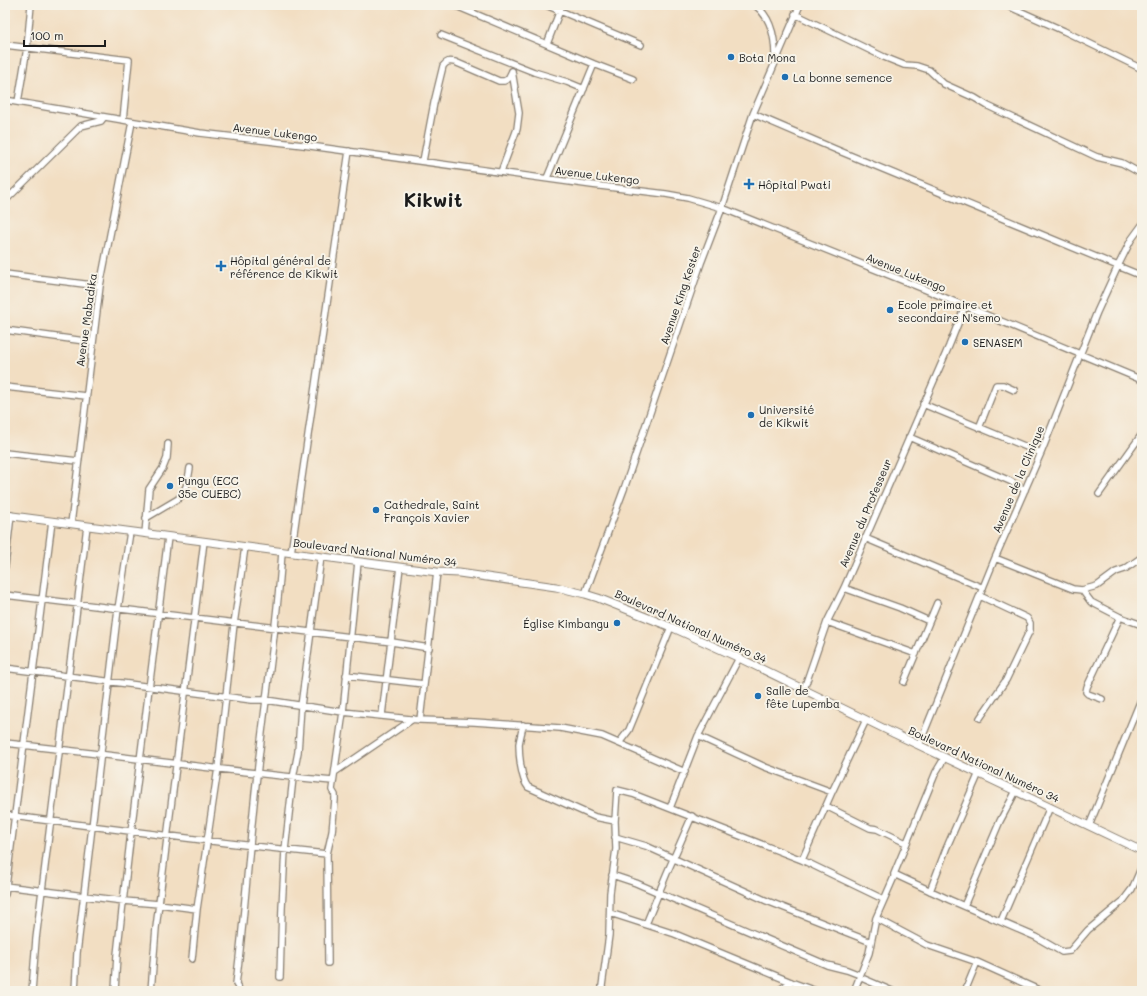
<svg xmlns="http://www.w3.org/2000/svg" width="1147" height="996" font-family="Mali,sans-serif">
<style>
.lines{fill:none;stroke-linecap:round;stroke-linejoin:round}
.minor-casing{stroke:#877d6f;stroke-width:8}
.major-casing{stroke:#877d6f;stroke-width:9}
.minor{stroke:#fff;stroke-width:5.5}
.major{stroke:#fff;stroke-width:7}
.poi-dot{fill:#1f6fb2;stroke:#f7f3e8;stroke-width:1.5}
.labels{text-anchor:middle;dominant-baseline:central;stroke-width:4;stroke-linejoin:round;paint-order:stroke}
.poi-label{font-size:11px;fill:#1c1c1c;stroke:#f7f3e8;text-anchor:start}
.street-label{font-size:11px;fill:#1c1c1c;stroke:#f7f3e8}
.town-label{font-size:19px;font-weight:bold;fill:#1c1c1c;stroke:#f7f3e8}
</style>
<rect width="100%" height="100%" fill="#f7f3e8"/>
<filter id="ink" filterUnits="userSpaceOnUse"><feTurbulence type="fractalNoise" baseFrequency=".025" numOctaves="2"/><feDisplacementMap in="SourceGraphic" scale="8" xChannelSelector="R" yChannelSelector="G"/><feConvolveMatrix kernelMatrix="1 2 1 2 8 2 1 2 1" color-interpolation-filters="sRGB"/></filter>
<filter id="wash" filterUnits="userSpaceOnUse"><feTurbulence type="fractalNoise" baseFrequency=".012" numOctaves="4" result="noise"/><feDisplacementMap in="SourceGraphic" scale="16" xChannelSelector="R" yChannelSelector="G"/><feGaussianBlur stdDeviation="0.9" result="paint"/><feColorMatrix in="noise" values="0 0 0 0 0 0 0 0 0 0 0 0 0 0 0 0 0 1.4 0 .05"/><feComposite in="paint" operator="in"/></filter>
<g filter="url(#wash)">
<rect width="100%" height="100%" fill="#f2dec2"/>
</g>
<g filter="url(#ink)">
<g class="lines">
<defs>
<path id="minor" d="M454,5L594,64L633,79
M546,5L641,45
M640,5H645
M755,5C771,17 775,37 775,56
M1006,5L1064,31L1142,69
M795,14L884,57L904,65L917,66L929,70L944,84L975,98L988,106L1097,157L1122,163L1142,174
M441,35L534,72L567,82L584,89
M547,44L562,5
M5,45L129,60L123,120
M5,100L200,133L303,145L592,185L666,194L688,198L722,208L924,289L1142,380
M18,102L27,48L31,5
M753,114L837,150L1142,276
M423,161L434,103L443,66C447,61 449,61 455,62L499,81H504L508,79L512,71
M501,172L517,129L519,113L512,71
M547,178L594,64
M5,201L81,126L101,121L104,117
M5,274L100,286
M5,330L92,342
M5,387L86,396
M923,404L1041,453
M979,428L996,385H1003L1014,390
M909,437L1010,481L1025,490
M5,453L78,461
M1099,494L1142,434
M146,518L178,499C187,491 188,480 190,468
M71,524L100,286L132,122
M145,534L149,489L163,468L167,458L168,444
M865,538L983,588
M291,553L349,151
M995,558L1073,589L1082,590L1091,602L1120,617L1142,625
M5,566L11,515
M844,588L900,608L929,621
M1082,590L1097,586L1116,572L1125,569L1142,557
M585,594L624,489L701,263L722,208L753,114L800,5
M5,595L392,642L429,648
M980,596L1027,618L1030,623V630L1006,680L980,718
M827,622L916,654
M5,668L252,700H266L343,712L420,720L474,722L560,728L602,736L685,772
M346,675L424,684
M904,682L937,603
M804,689L827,622L844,588L949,346L965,306
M1102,699L1088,694L1086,692L1087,687L1120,617
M382,715L400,567
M420,720L437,572
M523,725C522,731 520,738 519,744C519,755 521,779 528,787L595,817L615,821
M698,736L765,767L832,792
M5,743C114,755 223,771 333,781
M619,743L629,730L671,627
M919,745L995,558L1041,453L1097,312L1118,266L1131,240L1142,225
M335,772L413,719
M826,806L870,828L877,829L906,843
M670,808L698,736L739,658
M5,815C112,829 219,843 327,854
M1089,826L1142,697
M615,837L646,846L767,901L871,942
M802,860L832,792L866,720
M894,874L950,900L1036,937L1062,952L1070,951L1088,930L1123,901L1132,889L1142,866
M612,875L636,883L827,965L847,970L860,975
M5,886L124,901L159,904L197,909
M930,891L946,849L979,773
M5,894L52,521
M964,906L1000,821L1016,791
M610,913L675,934L791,982L816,991
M876,918L927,945L977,962L1041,991
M1001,921L1050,807
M646,924L667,873L692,816
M192,959L197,909L218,768L234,624L245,547
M328,963L327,854L332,832L335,800V795L332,790L343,712L358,562
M280,977L282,908L285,850L293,778L298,752L301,706L321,557
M864,979L892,991
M32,991L36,939L87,526
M75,991L77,953L118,609L130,532
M115,991L117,955L131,832L168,537
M151,991L156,928L164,863L204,541
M240,991L236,984C245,914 249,845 257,775C265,701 277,627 282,552
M603,991L602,986L609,935L610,893L616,849L615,821L617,790L633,794L802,860L883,899
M778,991L791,982
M854,991L869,953L876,918L894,877V874L936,772L945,757
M965,991L977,962"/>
<path id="major" d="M5,515L437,572L459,573L556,587L585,594L598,598L671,627L735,656L893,733L1142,851"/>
</defs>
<use href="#minor" class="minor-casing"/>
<use href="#major" class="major-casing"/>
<use href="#minor" class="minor"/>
<use href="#major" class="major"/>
</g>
</g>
<g class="poi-dot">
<circle cx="731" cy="57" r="4"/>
<circle cx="785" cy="77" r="4"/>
<path d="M747 178h4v4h4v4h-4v4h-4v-4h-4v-4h4z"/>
<path d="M219 260h4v4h4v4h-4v4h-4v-4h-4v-4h4z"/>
<circle cx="890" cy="310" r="4"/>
<circle cx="965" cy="342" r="4"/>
<circle cx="751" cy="415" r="4"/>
<circle cx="170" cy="486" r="4"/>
<circle cx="376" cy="510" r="4"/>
<circle cx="617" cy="623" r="4"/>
<circle cx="758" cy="696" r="4"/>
</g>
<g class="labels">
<g class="poi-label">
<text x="739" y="57">Bota Mona</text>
<text x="793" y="77">La bonne semence</text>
<text x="758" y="184">Hôpital Pwati</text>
<text x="230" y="260">Hôpital général de<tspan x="230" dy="13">référence de Kikwit</tspan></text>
<text x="898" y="304">Ecole primaire et<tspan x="898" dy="13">secondaire N'semo</tspan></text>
<text x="973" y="342">SENASEM</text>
<text x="759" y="409">Université<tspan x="759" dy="13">de Kikwit</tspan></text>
<text x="178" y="480">Pungu (ECC<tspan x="178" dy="13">35e CUEBC)</tspan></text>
<text x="384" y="504">Cathedrale, Saint<tspan x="384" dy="13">François Xavier</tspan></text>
<text x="609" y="623" text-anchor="end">Église Kimbangu</text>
<text x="766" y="690">Salle de<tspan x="766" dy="13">fête Lupemba</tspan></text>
</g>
<g class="street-label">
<text transform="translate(275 132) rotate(7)">Avenue Lukengo</text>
<text transform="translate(597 175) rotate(7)">Avenue Lukengo</text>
<text transform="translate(906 272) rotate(22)">Avenue Lukengo</text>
<text transform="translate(680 295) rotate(-71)">Avenue King Kester</text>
<text transform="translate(86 320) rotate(-82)">Avenue Mabadika</text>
<text transform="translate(1018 479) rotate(-67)">Avenue de la Clinique</text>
<text transform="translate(865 513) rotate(-67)">Avenue du Professeur</text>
<text transform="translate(375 552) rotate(7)">Boulevard National Numéro 34</text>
<text transform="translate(691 626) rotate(24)">Boulevard National Numéro 34</text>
<text transform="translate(984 764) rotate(25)">Boulevard National Numéro 34</text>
</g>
<g class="town-label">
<text x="433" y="199">Kikwit</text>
</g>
</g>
<rect width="1147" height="996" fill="none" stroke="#f7f3e8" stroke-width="20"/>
<path d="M24 40v6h81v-6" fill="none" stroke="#1c1c1c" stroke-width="2"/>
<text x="30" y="40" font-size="12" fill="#1c1c1c" stroke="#f7f3e8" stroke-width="3" paint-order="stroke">100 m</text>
</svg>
